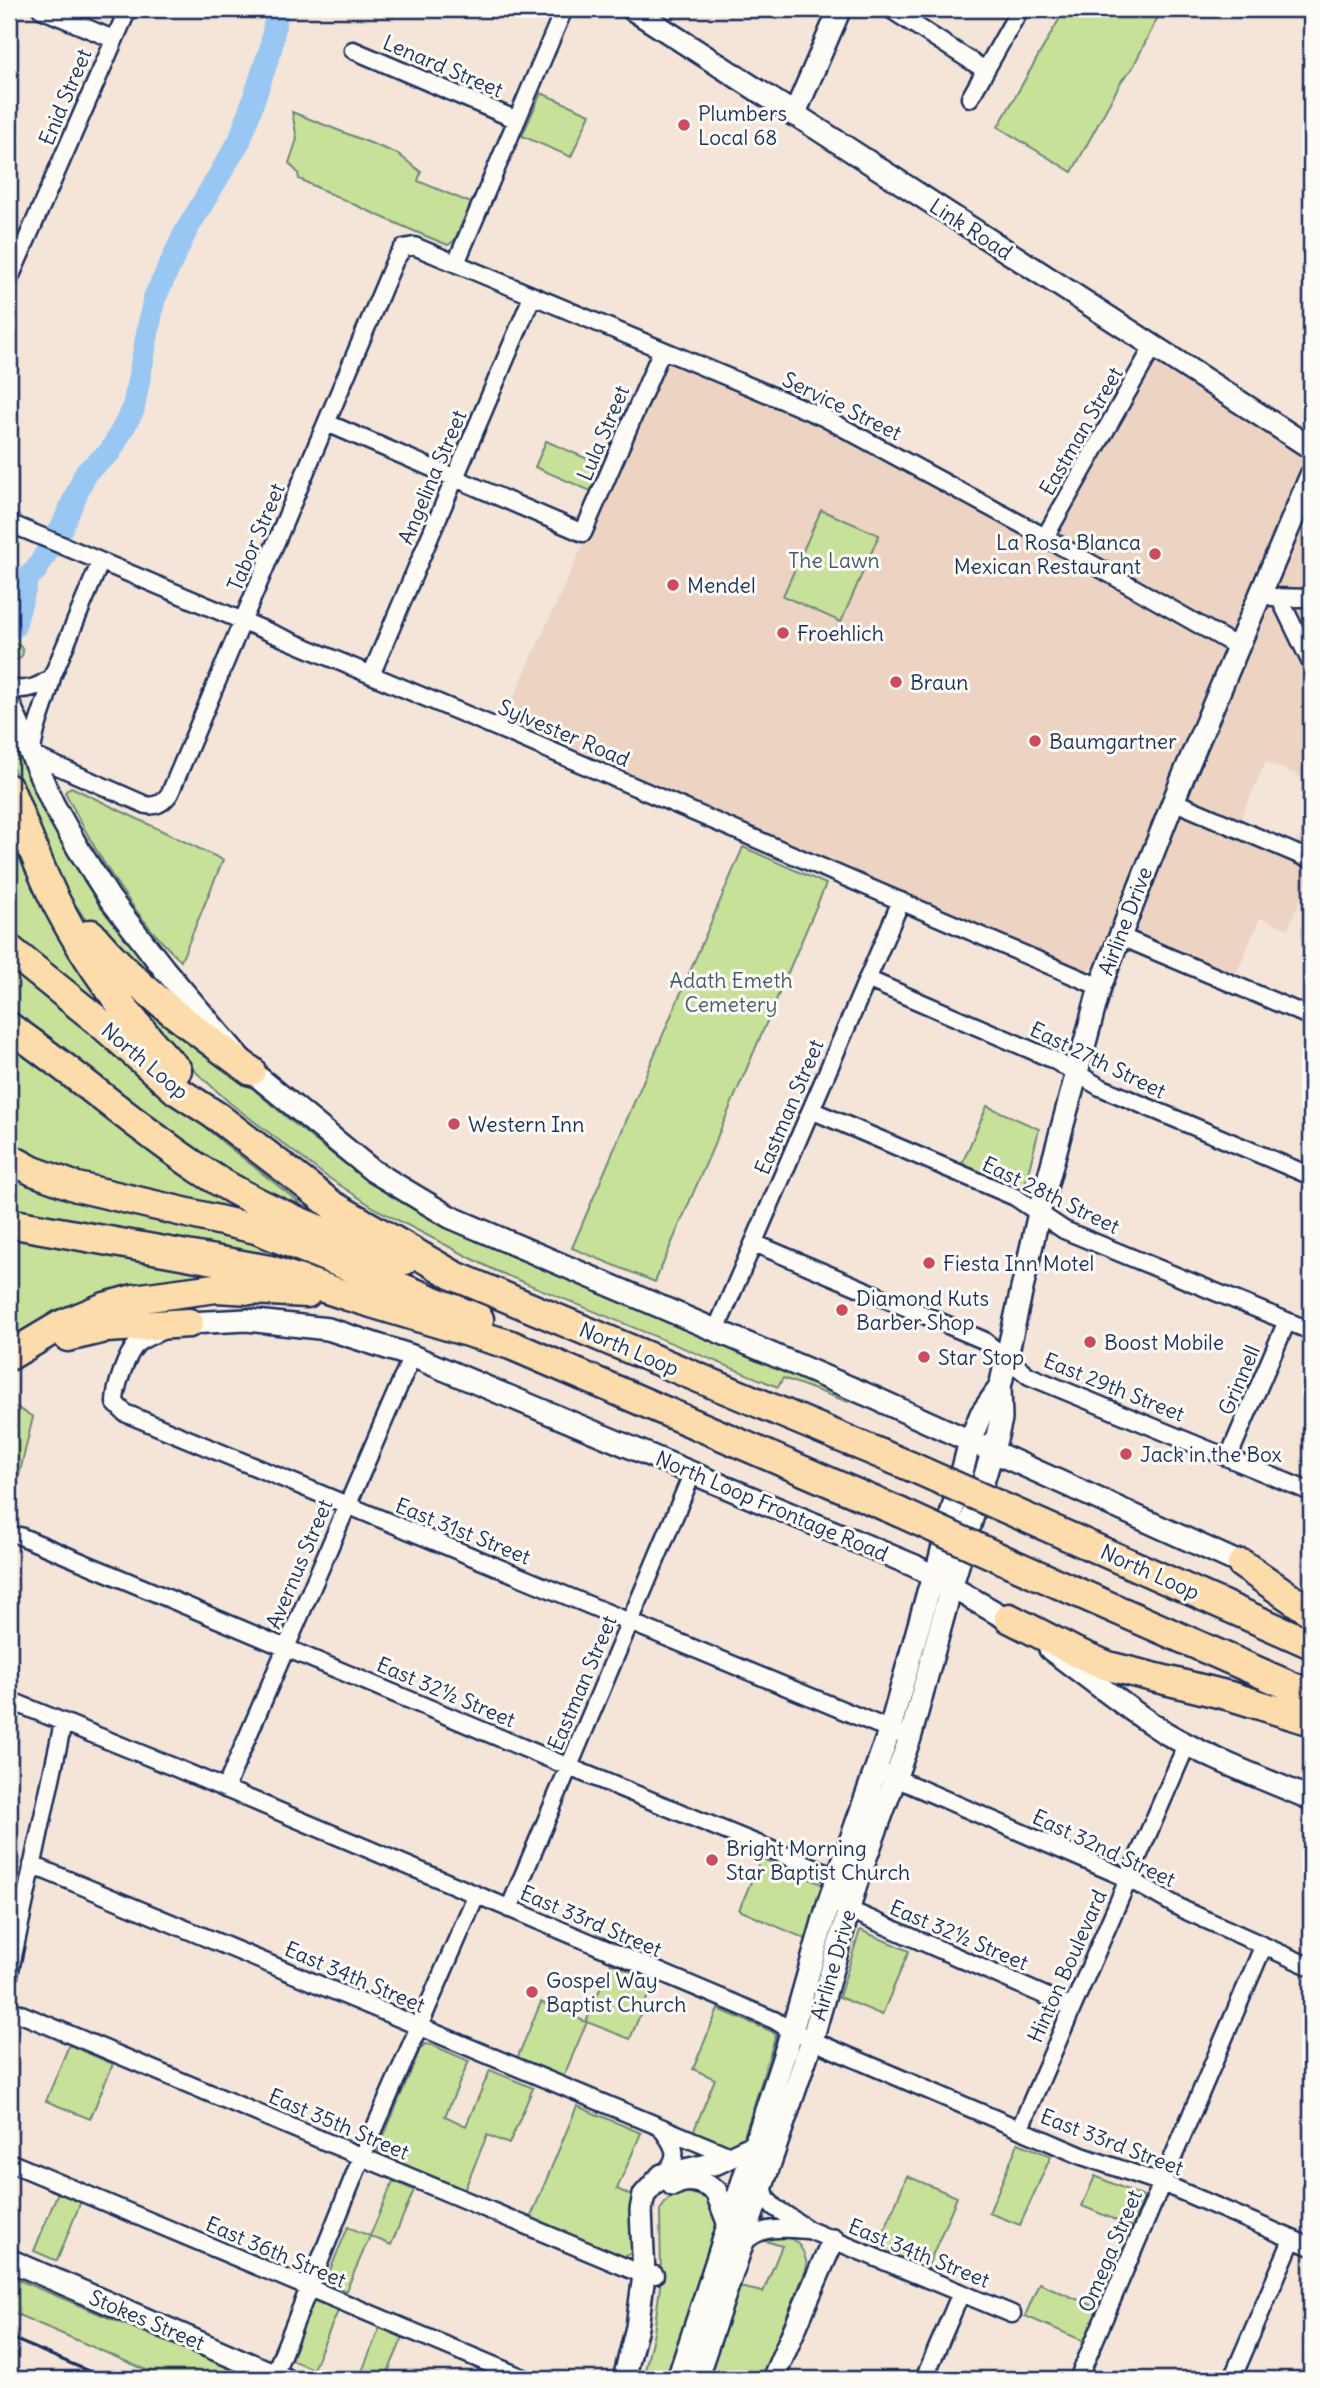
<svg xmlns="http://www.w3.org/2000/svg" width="1320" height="2388" font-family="Delius,sans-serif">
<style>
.built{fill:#edd4c2}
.green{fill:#c7e198;stroke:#71887b;stroke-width:2}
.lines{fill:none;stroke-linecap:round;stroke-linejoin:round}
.river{stroke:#98c7f4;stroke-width:23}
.street-casing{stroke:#1b2f5e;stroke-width:21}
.secondary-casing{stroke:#1b2f5e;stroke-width:26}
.highway-casing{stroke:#1b2f5e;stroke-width:33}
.street{stroke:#fdfcf7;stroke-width:16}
.secondary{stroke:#fdfcf7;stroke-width:21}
.highway{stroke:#fddcac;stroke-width:28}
.rail{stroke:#1b2f5e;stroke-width:3.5}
.highway-bridge-casing{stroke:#1b2f5e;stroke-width:33;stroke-linecap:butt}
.highway-bridge{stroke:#fddcac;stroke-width:28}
.poi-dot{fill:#d1495b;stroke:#fdfcf7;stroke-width:2.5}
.labels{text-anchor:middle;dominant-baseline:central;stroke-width:6;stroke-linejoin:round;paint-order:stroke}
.street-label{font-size:21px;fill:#1b2f5e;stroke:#fdfcf7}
.poi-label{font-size:21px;fill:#1b2f5e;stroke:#fdfcf7;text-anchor:start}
.park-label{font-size:21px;fill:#465c6c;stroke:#fdfcf7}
</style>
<rect width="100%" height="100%" fill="#f4e5d8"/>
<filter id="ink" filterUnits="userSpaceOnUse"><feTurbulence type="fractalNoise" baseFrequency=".0143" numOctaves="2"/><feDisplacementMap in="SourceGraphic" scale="14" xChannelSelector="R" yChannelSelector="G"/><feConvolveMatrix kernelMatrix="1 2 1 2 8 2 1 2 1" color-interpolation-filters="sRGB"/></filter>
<g filter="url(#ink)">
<path class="built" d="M667,360L838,431L901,465L1048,552L1158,360L1299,457L1311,463V781L1266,762L1234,833L1311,866V872L1288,929L1260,918L1234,979L1137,937L1085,971L504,718Z
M1311,807V854L1295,847Z"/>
<path class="green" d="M1065,9H1162L1132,69L1122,80L1072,172L998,127Z
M541,93L590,114L571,157L522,136Z
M292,112L398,154L421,172L418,181L471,203L454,241L448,245C397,225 348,202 299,179L298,173L289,163L297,139Z
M546,441L604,466L593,492L535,467Z
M821,510L879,535L841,622L783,596Z
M7 652a8 8 0 1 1 16 0a8 8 0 1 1-16 0Z
M9,728C32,781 55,833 85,882C116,930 155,972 194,1014L92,929L68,894L51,860V853L9,760Z
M71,787L223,860L181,961C130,913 96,853 65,792Z
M9,818L125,1030L9,931Z
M743,847L826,884L655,1282L572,1248Z
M9,961L225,1144L300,1203L285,1201L219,1170L9,1015Z
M117,978C220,1052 307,1148 418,1212C470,1242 528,1262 583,1285C673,1322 763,1359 852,1398V1400L848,1402L783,1378L778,1387L494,1270L376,1209L323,1174L230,1103L196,1072L161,1035Z
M9,1038L259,1218L110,1186L9,1149Z
M987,1106L1039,1129L1025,1186C1008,1191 978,1173 961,1166Z
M9,1171L243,1237L321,1268L320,1273L9,1214Z
M9,1237L190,1264L231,1281L9,1347Z
M9,1403L33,1417L9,1518Z
M761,1858L826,1886L808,1940L739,1910Z
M860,1930L909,1951L882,2015L839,1997Z
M611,1963L654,1981L630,2039L587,2022L562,2080L516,2061L541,2002L586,2022Z
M718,2009L771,2031L776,2035L742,2143L729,2149L692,2135L715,2079L693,2069Z
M425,2044L432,2045L469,2061L445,2116L466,2126L490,2070L533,2088L509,2144L487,2135L464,2191L382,2157L377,2152L420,2049Z
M69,2045L113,2064L90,2119L46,2101Z
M577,2106L641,2133L617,2189L636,2198L634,2251L624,2257L530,2219Z
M1018,2143L1051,2156L1020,2225L989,2213Z
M907,2176L957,2197L927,2268L877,2248Z
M1095,2176L1144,2197L1132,2227L1082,2206Z
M393,2181L414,2190L391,2245L370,2236L346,2291L325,2282L348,2227L370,2236Z
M58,2192L81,2201L57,2261L34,2251Z
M686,2192L711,2199L719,2216L666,2379H643L654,2332L661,2279L660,2210L668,2199Z
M781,2236C799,2238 805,2251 807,2267L761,2379H708L739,2287L763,2292L782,2246L762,2240Z
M9,2276L255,2379H167L9,2311Z
M1039,2283L1100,2309L1086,2342L1025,2316Z
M315,2301L338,2311L313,2369L291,2360L311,2306Z
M380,2327L403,2337L385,2379H359Z"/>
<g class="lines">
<path class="river" d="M14,627L28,577L36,570L62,527L86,472L110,452L133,410L154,299L186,231L240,140L271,48L277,9"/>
<defs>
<path id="street" d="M41,9L113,39
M890,9L985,70
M353,50L517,120
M970,98L1020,9
M456,263L564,9
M9,280L128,9
M327,423L583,533L662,350
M9,523L498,728L1100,987
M1045,537L1153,347
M100,563L52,677C47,704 33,728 32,755L146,805C157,807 164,802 170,793L395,260L403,248L414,246L823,417L1045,537L1238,647
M1272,597L1311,598
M1280,599L1311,663
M371,675L532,297
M9,688C26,692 39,687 52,677
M1173,801L1311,860
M1119,936L1311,1017
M867,979L1052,1059L1100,1087L1311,1176
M811,1110L1015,1197L1064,1230L1311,1331
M754,1243L983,1340L1029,1376L1311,1492
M716,1330L901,901
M162,1331C153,1335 144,1338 137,1344C126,1355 115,1388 115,1403L125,1413L910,1738
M1229,1456L1287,1321
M20,1536L569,1767L848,1881
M9,1700L176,1768L774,2020L792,2031L825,2046L1082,2156L1162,2183L1311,2247
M886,1774L1129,1879L1184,1910L1311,1967
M225,1789L412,1356
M32,1865L730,2156
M829,1901L1071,2007
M509,1909L693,1472
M9,1975L63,1723
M9,2009L644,2275H655
M661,2128C675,2146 682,2157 662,2175
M1020,2128L1187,1744
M9,2162L526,2379
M762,2184L767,2199L774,2207L809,2230L1012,2314
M743,2245C757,2225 785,2228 806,2230
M274,2375L356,2171L476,1896
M924,2379L961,2293
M1078,2379L1263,1947
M1232,2379L1292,2240"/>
<path id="secondary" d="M632,9L1311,448
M794,115L840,9
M9,704L53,804L79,850L110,899L164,969L251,1071L373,1171L450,1217L877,1399L1255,1570
M189,1323L247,1320L328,1329L412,1356L915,1566L1019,1626
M1050,1649C1088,1677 1124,1707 1164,1732C1210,1759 1262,1778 1311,1799
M673,2185C689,2176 703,2182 716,2191L729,2225
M9,2260L284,2379
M624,2379L637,2327L644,2275L641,2210L644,2195L662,2175L717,2163L753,2146
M678,2379L792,2031L829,1901L890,1729L928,1592L938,1566L970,1441L981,1414L1000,1387
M696,2379L812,2040L856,1884L910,1738L951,1588L997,1436L1001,1419L1000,1387L1039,1213L1100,987L1183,777L1311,475
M773,2379L833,2240"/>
<path id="highway" d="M9,789C25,827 38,867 57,904C87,962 131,1023 177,1070
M91,934C137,989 194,1029 251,1071
M9,949L97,1020L176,1090L218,1117L332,1205L455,1276L912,1467
M9,1027C75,1072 134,1126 201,1170C260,1209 337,1239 405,1260
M9,1158L33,1171L77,1187L256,1229L479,1319
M9,1223L270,1270L348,1296L511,1345L899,1512
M68,1337L106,1328L189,1323
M9,1356L61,1325L105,1307L134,1299L216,1288L307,1293
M1027,1518L1311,1644
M1013,1564L1311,1695
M1242,1564L1311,1612
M1009,1618L1075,1652L1108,1666L1234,1697L1311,1721"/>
</defs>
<use href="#street" class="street-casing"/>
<use href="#secondary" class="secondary-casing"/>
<use href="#highway" class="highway-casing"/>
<use href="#street" class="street"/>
<use href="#secondary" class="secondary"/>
<use href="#highway" class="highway"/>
<path class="rail" d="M9,2337L107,2379"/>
<defs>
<path id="highway-bridge" d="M912,1467L1027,1518
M899,1512L1013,1564"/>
</defs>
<use href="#highway-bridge" class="highway-bridge-casing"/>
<use href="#highway-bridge" class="highway-bridge"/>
</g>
</g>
<g class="poi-dot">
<circle cx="684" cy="125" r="7"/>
<circle cx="1155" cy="554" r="7"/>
<circle cx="673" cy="585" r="7"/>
<circle cx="783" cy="633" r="7"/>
<circle cx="896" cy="682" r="7"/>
<circle cx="1035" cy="741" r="7"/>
<circle cx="454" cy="1124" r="7"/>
<circle cx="929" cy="1263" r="7"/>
<circle cx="842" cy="1310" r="7"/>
<circle cx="1090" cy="1342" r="7"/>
<circle cx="924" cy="1357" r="7"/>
<circle cx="1126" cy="1454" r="7"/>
<circle cx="712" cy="1860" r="7"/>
<circle cx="532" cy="1992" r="7"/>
</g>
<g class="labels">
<g class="street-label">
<text transform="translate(443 66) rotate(23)">Lenard Street</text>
<text transform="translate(65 97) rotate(-67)">Enid Street</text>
<text transform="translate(971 229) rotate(33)">Link Road</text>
<text transform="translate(842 406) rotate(26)">Service Street</text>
<text transform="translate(1081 431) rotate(-60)">Eastman Street</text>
<text transform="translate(603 433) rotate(-67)">Lula Street</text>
<text transform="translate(432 477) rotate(-67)">Angelina Street</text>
<text transform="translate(256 537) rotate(-67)">Tabor Street</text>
<text transform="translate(564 733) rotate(23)">Sylvester Road</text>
<text transform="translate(1125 921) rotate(-69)">Airline Drive</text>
<text transform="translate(1098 1060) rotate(26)">East 27th Street</text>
<text transform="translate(145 1061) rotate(40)">North Loop</text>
<text transform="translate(789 1107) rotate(-67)">Eastman Street</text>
<text transform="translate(1051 1195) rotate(26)">East 28th Street</text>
<text transform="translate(629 1349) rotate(23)">North Loop</text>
<text transform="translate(1239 1380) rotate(-67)">Grinnell</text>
<text transform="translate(1114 1387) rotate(22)">East 29th Street</text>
<text transform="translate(772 1506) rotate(23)">North Loop Frontage Road</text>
<text transform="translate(463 1531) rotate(22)">East 31st Street</text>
<text transform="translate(299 1564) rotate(-67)">Avernus Street</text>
<text transform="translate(1150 1572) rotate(24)">North Loop</text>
<text transform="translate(582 1683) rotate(-67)">Eastman Street</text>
<text transform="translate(446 1692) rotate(23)">East 32½ Street</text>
<text transform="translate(1104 1848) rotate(25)">East 32nd Street</text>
<text transform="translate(591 1921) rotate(23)">East 33rd Street</text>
<text transform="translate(959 1935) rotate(23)">East 32½ Street</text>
<text transform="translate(833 1965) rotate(-74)">Airline Drive</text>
<text transform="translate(1067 1966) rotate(-66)">Hinton Boulevard</text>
<text transform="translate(355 1977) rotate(23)">East 34th Street</text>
<text transform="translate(339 2124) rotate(23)">East 35th Street</text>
<text transform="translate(1112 2142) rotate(21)">East 33rd Street</text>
<text transform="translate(1110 2251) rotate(-67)">Omega Street</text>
<text transform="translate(276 2252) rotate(23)">East 36th Street</text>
<text transform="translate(919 2253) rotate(22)">East 34th Street</text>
<text transform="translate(147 2320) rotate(23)">Stokes Street</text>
</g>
<g class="poi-label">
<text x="698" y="113">Plumbers<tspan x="698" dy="24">Local 68</tspan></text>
<text x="1141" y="542" text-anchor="end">La Rosa Blanca<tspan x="1141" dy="24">Mexican Restaurant</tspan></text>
<text x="687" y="585">Mendel</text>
<text x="797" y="633">Froehlich</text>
<text x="910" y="682">Braun</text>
<text x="1049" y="741">Baumgartner</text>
<text x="468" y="1124">Western Inn</text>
<text x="943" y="1263">Fiesta Inn Motel</text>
<text x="856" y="1298">Diamond Kuts<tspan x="856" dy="24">Barber Shop</tspan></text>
<text x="1104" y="1342">Boost Mobile</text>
<text x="938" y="1357">Star Stop</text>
<text x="1140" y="1454">Jack in the Box</text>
<text x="726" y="1848">Bright Morning<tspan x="726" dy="24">Star Baptist Church</tspan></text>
<text x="546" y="1980">Gospel Way<tspan x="546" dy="24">Baptist Church</tspan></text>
</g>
<g class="park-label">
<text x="834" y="560">The Lawn</text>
<text x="731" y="980">Adath Emeth<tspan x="731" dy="24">Cemetery</tspan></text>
</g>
</g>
<rect width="1320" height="2388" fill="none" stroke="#fdfcf7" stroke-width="35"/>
<rect x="18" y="18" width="1285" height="2353" fill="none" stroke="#1b2f5e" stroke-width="2.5" filter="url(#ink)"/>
</svg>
